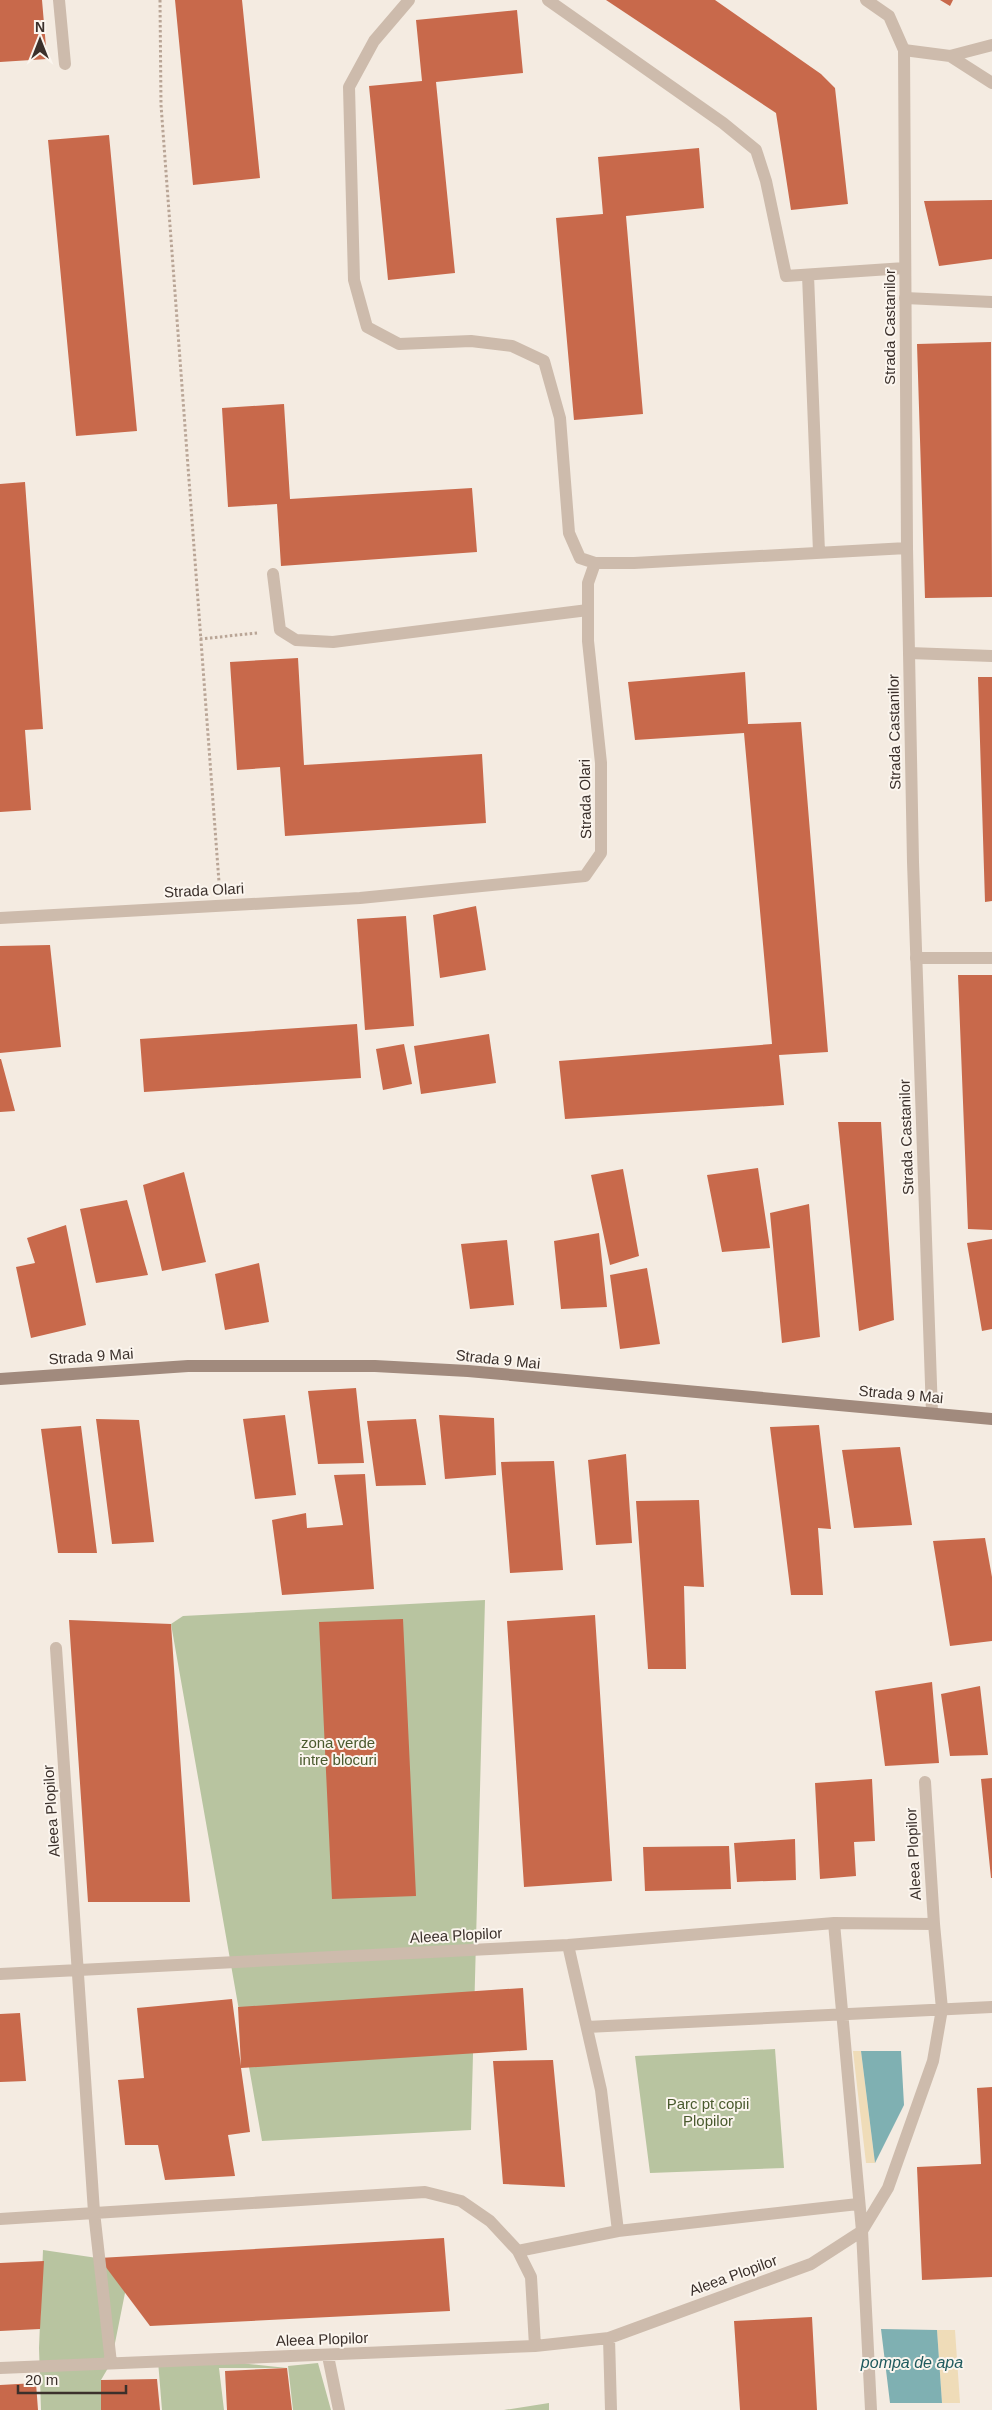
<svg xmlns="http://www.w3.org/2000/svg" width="992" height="2410" font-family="Arial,sans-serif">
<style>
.green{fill:#b8c4a0}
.sand{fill:#efdcb8}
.water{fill:#7fb0b2}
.building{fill:#c8694b}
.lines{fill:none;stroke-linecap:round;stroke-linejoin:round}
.path{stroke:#b9a596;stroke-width:3;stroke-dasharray:2.5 2.5;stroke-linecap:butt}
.lane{stroke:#cdbbac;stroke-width:12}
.street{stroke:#cdbbac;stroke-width:12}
.secondary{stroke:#a18a7d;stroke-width:12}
.labels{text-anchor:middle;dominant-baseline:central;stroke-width:4;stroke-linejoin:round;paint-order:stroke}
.street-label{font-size:15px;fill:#3b302b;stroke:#fbf5ee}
.park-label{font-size:15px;fill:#4a5a2e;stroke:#fbf5ee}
.water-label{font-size:16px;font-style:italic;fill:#1f5a5e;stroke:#fbf5ee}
</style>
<rect width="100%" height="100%" fill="#f4ebe1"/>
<path class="green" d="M485,1600L471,2130L262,2141L171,1624L183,1616Z
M775,2049L784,2168L650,2173L635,2056Z
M43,2250L131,2263L111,2363L101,2380V2410H41L39,2348Z
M158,2361H220L287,2368H219L224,2410H162Z
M318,2363L331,2410H293L288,2366Z
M549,2403V2410H504Z"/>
<path class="sand" d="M853,2051H861L875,2163H866Z
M937,2330H955L960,2403H942Z"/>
<path class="water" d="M861,2051H901L904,2105L875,2163Z
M881,2329L937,2330L942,2403H890Z"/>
<path class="building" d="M0,0H42L47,59L0,62Z
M175,0H242L260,178L193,185Z
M606,0H715L821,74L835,88L848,204L791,210L776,113Z
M940,0H953L950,6Z
M517,10L523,73L436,82L455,273L388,280L369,86L422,81L416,20Z
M109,135L137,431L76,436L48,140Z
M699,148L704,208L626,216L643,414L574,420L556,218L603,214L598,157Z
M992,200V259L939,266L924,201Z
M991,342L992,597L925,598L917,344Z
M284,404L290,499L472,488L477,552L281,566L277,504L228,507L222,408Z
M25,482L43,729L25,730L31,810L0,812V484Z
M298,658L304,765L482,754L486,823L285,836L280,767L237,770L230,662Z
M745,672L748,724L801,722L828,1052L779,1055L784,1105L565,1119L559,1061L772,1044L744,733L635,740L628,682Z
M978,677H992V901L985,902Z
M476,906L486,970L440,978L433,915Z
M406,916L414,1026L365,1030L357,919Z
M50,945L61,1047L0,1053V946Z
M958,975H992V1230L968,1229Z
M357,1024L361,1078L144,1092L140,1039Z
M489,1034L496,1083L421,1094L414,1046Z
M404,1044L412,1084L383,1090L376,1049Z
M0,1059H1L15,1111L0,1112Z
M838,1122H881L894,1320L859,1331Z
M758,1168L770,1248L722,1252L707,1175Z
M623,1169L639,1256L610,1265L591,1175Z
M184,1172L206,1262L162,1271L143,1185Z
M127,1200L148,1275L96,1283L80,1209Z
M809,1204L820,1337L782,1343L770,1213Z
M66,1225L86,1325L31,1338L16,1267L35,1263L27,1238Z
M599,1233L607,1307L561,1309L554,1241Z
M992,1239V1329L982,1331L967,1243Z
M507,1240L514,1305L470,1309L461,1244Z
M259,1263L269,1322L225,1330L215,1274Z
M647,1268L660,1344L620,1349L610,1275Z
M356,1388L364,1463L318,1464L308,1391Z
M285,1415L296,1495L255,1499L243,1419Z
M439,1415L494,1418L496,1475L445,1479Z
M96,1419L139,1420L154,1542L112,1544Z
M416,1419L426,1485L376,1486L367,1421Z
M819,1425L831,1529L818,1528L823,1595H791L770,1427Z
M81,1426L97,1553H58L41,1429Z
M900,1447L912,1525L854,1528L842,1450Z
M626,1454L632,1543L596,1545L588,1460Z
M554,1461L563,1570L510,1573L501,1462Z
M365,1474L374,1589L282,1595L272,1520L306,1513L307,1528L343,1525L334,1475Z
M699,1500L704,1587L684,1586L686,1669H648L636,1501Z
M985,1538L992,1577V1641L950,1646L933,1541Z
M595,1615L612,1881L524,1887L507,1621Z
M403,1619L416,1896L332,1899L319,1622Z
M69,1620L171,1624L190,1902H88Z
M932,1682L939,1763L885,1766L875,1691Z
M980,1686L988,1755L950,1756L941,1694Z
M992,1778V1878H991L981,1779Z
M872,1779L875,1841L854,1842L856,1876L820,1879L815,1783Z
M795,1839L796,1880L737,1882L734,1843Z
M729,1846L731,1889L645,1891L643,1847Z
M523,1988L527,2050L241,2068L250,2132L228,2135L235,2176L165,2180L158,2145H125L118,2080L144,2078L137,2008L232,1999L241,2066L238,2007Z
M20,2013L26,2081L0,2082V2014Z
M553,2060L565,2187L503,2184L493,2061Z
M992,2087V2277L922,2280L917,2167L981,2164L977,2088Z
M444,2238L450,2311L150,2326L99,2258Z
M44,2261L40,2329L0,2331V2263Z
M812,2317L817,2410H740L734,2321Z
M287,2368L292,2410H227L225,2371Z
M157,2379L160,2410H101V2380Z
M36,2383L38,2410H0V2385Z"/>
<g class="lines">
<path class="path" d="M160,0L161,105L219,882
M200,639L257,633"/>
<path class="lane" d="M59,0L65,64
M904,50L950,56L992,45
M950,56L992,83
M905,298L992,302
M273,574L280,630L296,640L333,642L588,610
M909,653L992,656
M916,958H992"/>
<path class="street" d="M409,0L374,41L349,87L354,280L367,327L399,344L471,341L512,346L544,361L560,418L569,533L580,558L595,563H634L907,548
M548,0L723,123L756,150L766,181L786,276L905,268
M866,0L889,16L904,50L907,548L913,862L932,1413
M808,275L819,552
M0,918L360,898L585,876L601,853V763L588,641V583L595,563
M56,1648L94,2212L111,2363
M834,1923L934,1924L925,1782
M568,1945L601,2090L618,2231
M0,1974L568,1945L834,1923L862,2231L871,2410
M587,2027L992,2007
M0,2219L425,2192L461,2201L490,2221L518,2251L531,2277L535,2346
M518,2251L618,2231L858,2204
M609,2338L611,2410
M328,2356L339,2410
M0,2368L535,2346L609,2338L811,2264L862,2231L888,2188L933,2061L942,2009L934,1924"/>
<path class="secondary" d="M0,1379L188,1366H375L468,1371L992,1419"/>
</g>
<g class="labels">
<g class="street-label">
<text transform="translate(889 327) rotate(-90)">Strada Castanilor</text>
<text transform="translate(894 732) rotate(-91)">Strada Castanilor</text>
<text transform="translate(585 799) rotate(-91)">Strada Olari</text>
<text transform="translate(204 890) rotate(-3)">Strada Olari</text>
<text transform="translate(906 1137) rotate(-92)">Strada Castanilor</text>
<text transform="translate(91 1356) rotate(-4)">Strada 9 Mai</text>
<text transform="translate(498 1359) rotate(6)">Strada 9 Mai</text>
<text transform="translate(901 1394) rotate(5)">Strada 9 Mai</text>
<text transform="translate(51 1811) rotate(-94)">Aleea Plopilor</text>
<text transform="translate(913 1854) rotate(-93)">Aleea Plopilor</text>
<text transform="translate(456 1935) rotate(-3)">Aleea Plopilor</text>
<text transform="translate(733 2275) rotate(-20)">Aleea Plopilor</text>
<text transform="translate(322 2339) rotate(-2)">Aleea Plopilor</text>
</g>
<g class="park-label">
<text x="338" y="1742">zona verde<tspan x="338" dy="17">intre blocuri</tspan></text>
<text x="708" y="2103">Parc pt copii<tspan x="708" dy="17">Plopilor</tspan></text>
</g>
<g class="water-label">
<text x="912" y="2362">pompa de apa</text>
</g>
</g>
<g transform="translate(40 40)" stroke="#fbf5ee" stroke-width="4" paint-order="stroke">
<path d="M0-4L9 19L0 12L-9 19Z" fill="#3b302b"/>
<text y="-8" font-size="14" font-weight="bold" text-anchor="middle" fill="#3b302b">N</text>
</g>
<path d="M18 2385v8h108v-8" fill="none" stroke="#3b302b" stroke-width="2.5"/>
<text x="25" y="2385" font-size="15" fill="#3b302b" stroke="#fbf5ee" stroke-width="4" paint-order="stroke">20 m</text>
</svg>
